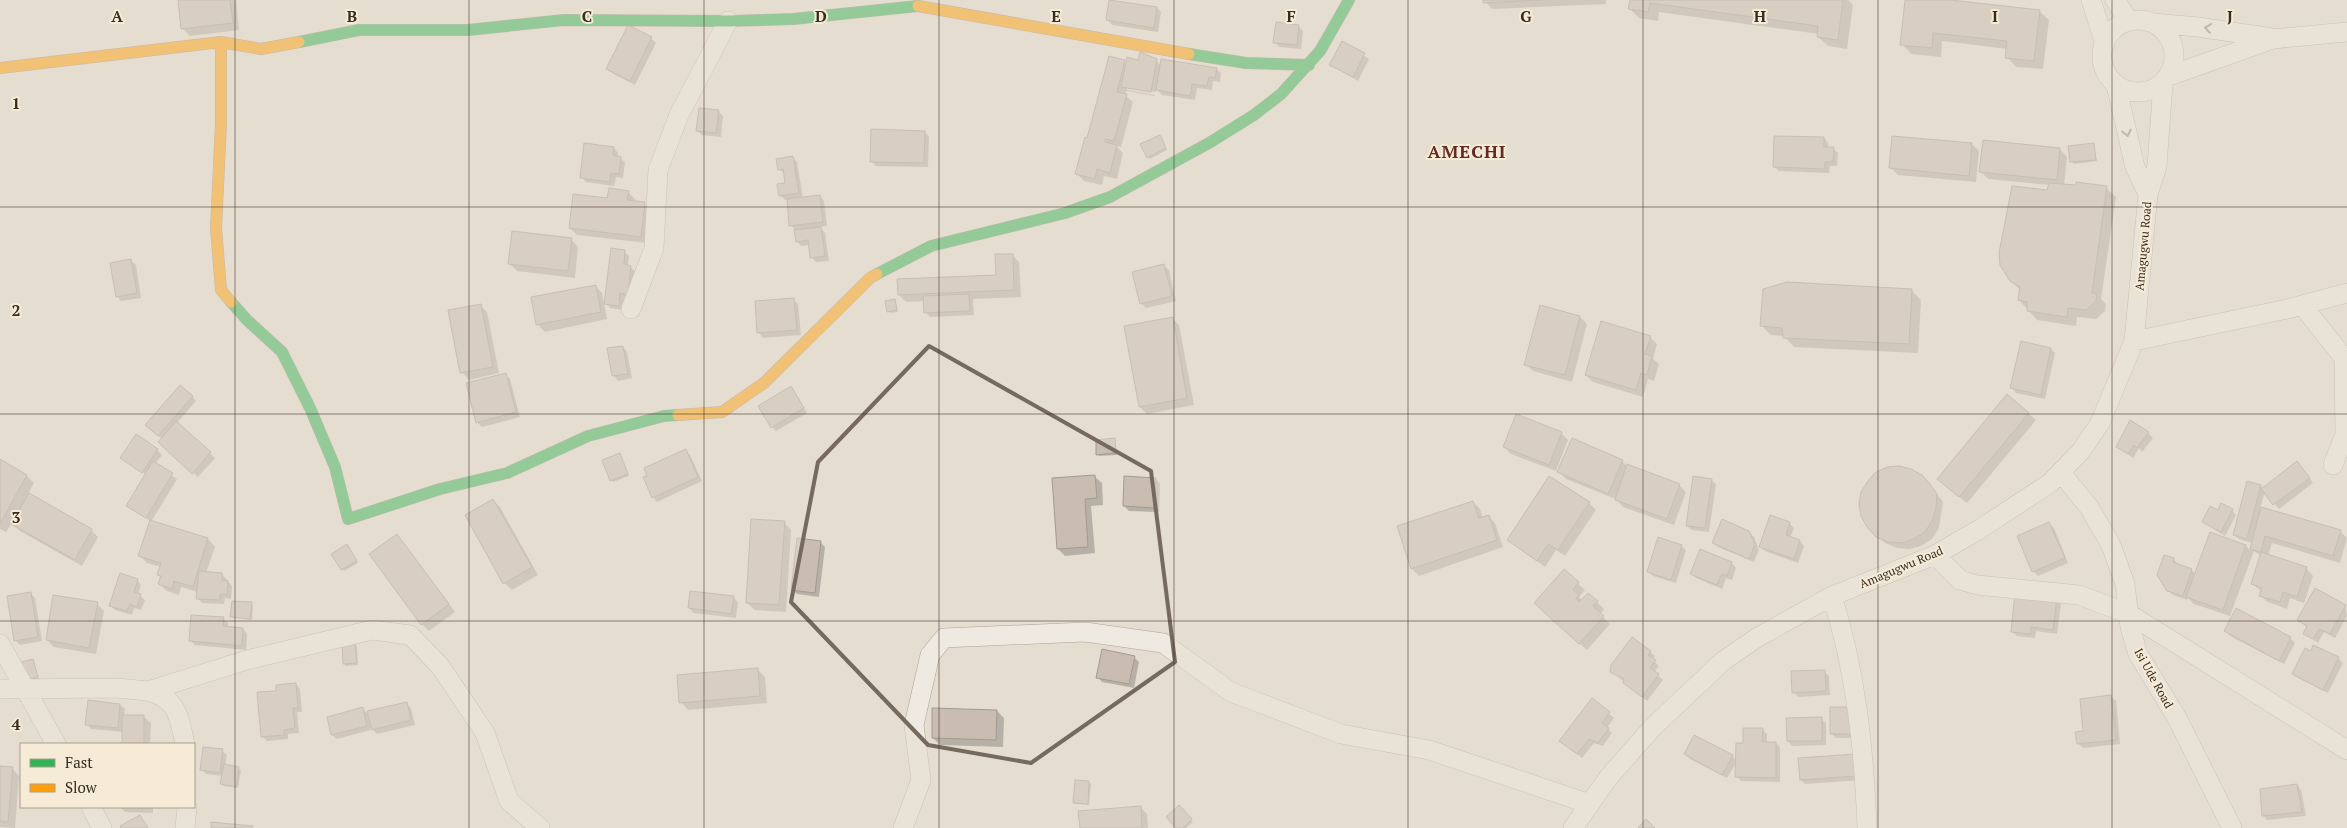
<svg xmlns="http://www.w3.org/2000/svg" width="2347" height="828" font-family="'PT Serif',serif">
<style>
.shadow{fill:#0003}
.building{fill:#c9bcb1;stroke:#a6998f}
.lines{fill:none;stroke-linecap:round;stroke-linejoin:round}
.street-casing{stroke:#aba398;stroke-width:20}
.fast-casing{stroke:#9a9288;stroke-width:12}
.slow-casing{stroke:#9a9288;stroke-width:12}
.street{stroke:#eee9e1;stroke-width:19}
.fast{stroke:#30b455;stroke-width:11}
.slow{stroke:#ff9f0a;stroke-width:11}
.oneway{stroke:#948a80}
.marked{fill:none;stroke:#76695e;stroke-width:4;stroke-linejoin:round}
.grid{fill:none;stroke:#3a2b20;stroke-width:1;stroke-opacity:0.55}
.labels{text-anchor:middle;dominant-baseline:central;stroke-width:4;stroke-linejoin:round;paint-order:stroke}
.street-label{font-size:12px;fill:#3a2b20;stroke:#f5ebd7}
.district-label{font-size:18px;font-weight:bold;letter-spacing:1px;fill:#652b21;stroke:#f5ebd7}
.grid-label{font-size:16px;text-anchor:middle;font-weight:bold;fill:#3a2b20;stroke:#f5ebd7;stroke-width:4;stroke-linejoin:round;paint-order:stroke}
</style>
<rect width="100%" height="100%" fill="#e5ddd0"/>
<path class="shadow" d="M179,0H236L239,30L190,36L182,28Z
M1484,0H1606V4L1492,9Z
M1631,0H1848L1853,5L1847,49L1828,46L1818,37L1819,34L1659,12L1658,21L1639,18L1630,9Z
M1906,0H1940L2039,11L2049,20L2043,69L2016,67L2007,57L2008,49L1942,41L1941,57L1911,54L1902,44Z
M1157,8L1161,12L1158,32L1112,25L1108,20Z
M1298,26L1303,31L1301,49L1279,47L1275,42Z
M651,38L656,43L635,85L612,73L607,69Z
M1342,43L1369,59L1358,81L1331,65Z
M1156,60L1161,66L1216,69L1221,73L1220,82L1213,81L1212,90L1197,88L1195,100L1162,95L1156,89V92L1127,87V90L1155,95V96L1126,91L1125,95L1133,102L1121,147L1116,146L1123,153L1117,179L1104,176L1102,185L1084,181L1077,174L1088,139L1125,62L1127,64Z
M718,111L723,116L721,137L702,135L697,130Z
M924,132L929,136L928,167L876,166L871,161Z
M1162,138L1167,150L1150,159L1148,157Z
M1824,138L1828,143V148H1833L1838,153L1837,166H1830L1829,173L1779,171L1774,166Z
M1972,144L1979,151L1976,182L1898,175L1891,168Z
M2093,145L2097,161L2074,164L2072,162L2070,147Z
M614,148L618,153V157L625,162L623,178L616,177L614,186L586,182L582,178Z
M2060,149L2067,157L2064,185L2106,188L2116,197L2101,299L2106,304L2105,311L2096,319L2077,317L2076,326L2037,320L2019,300L2021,291L2011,281L2050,185L1988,179L1981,172Z
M792,157L797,162L803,198L820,196L824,201L827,226L819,227L825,233L829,261L816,262L812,258L810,245L801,246L797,241L795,230L791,225L788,200H785L781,196L786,184L785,174L779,169Z
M628,192L635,199V203L644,204L651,211L647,243L577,235L570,228L609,200Z
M571,239L578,247L575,278L517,271L510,264Z
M624,251L629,256L628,266L635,271L632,298L624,297L623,310L610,308L606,303Z
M1012,255L1019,262L1021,297L973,299L974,315L930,317L925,312V301L906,302L899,295L997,276Z
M131,261L136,265L141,298L121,301L117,296Z
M1164,266L1169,270L1176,301L1146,308L1141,303Z
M595,286L602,293L607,319L545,332L537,324Z
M1911,290L1921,300L1918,353L1794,347L1784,336L1771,335L1761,325Z
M793,299L798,304L801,335L763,338L759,333L756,302Z
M895,300L898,312L890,313L888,311Z
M480,305L487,312L499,373L469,380L462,372Z
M1580,317L1587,324L1572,382L1533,371L1526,364Z
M1172,318L1179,325L1194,405L1147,414L1140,407Z
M1650,337L1657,344L1653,359L1659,364L1654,381L1648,379L1643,397L1593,382L1586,375Z
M623,347L627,352L632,378L618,381L614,376L609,349Z
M2051,349L2055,353L2045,399L2016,393L2012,388Z
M505,374L510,379L520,417L482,427L477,422Z
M791,387L807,413L776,431L772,427Z
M192,396L196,401L177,423L215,458L198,477L164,446L162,439L151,430Z
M2028,413L2036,420L1967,503L1946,486Z
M1561,433L1568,440L1556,471L1511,454L1504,447Z
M2148,433L2153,438L2142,452L2139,448L2133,458L2118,447Z
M1114,440L1117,455L1099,456L1098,454Z
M157,450L162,455L155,464L177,479L151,522L208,539L215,547L206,573L222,574L232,586L231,599L225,598L224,604L202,603L198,598V592L181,587L179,595L167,591L159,584L161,578L158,575L161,567L147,563L140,556L150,521L128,506L146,475L122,458Z
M686,451L690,455L702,481L657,502L653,497Z
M621,456L629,476L613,482L611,480Z
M1,461L27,476L34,483L28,494L91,530L98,537L82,566L20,531L12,523L6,532L0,529Z
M1622,461L1628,467L1679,485L1686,492L1674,525L1623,507L1616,499L1566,479L1559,472Z
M2302,468L2313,483L2279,509L2265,492L2260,508L2340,531L2347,538L2340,563L2272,543L2268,556L2306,568L2313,576L2304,603L2290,598L2287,609L2268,602L2260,595L2262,592L2253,584L2261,556L2254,551L2230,616L2194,604L2188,598L2187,600L2173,595L2168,590L2158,575L2174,559L2178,565L2191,570L2196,574L2246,546L2250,550L2252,543L2239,539L2234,535L2261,486L2263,489Z
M1094,476L1102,483L1103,505L1091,506L1095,553L1065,556L1058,549Z
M1156,479L1160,484L1159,512L1129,511L1124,506Z
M1711,480L1716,484L1709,532L1692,530L1687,526Z
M1929,483L1943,502L1939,528L1932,539L1921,546L1909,549L1897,548L1885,543L1868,527Z
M493,500L500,507L538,575L512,590L504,583Z
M1473,502L1480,509L1483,518L1488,516L1495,523L1503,547L1419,576L1412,569Z
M1589,503L1596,510L1565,556L1556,550L1545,567L1508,540Z
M2232,510L2236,515L2225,536L2203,522L2219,512Z
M784,522L791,530L786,612L755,610L747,603Z
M1789,523L1794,528L1790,538L1800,541L1804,546L1798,563L1765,551L1760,546Z
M2049,523L2054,528L2068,563L2038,576L2033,571Z
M1749,532L1754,537L1759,550L1754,562L1718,547L1713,543Z
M397,535L455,612L429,631L422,624Z
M820,542L825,547L819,597L797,594L792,590Z
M1681,546L1686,550L1676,583L1653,576L1648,571Z
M349,548L358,563L344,571L342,569Z
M1700,551L1732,563L1736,568L1732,580L1726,578L1722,589L1696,578L1691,574Z
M1564,571L1585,590L1579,597L1582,600L1597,602L1604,609L1600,614L1610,624L1587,650L1542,610Z
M137,580L141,585L138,594L145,600L141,610L134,608L132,615L115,610L111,606Z
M30,593L35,598L42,641L20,645L15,640Z
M2016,593L2061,603L2057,634L2036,631L2035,638L2017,636L2012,631Z
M733,597L738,602L736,618L694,613L689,608Z
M97,604L104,611L96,654L54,647L47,640Z
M251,604L253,606L252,620L232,617Z
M2345,606L2347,616L2335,638L2324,632L2318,643L2305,634L2308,628L2298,620Z
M2237,610L2290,638L2295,643L2284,664L2230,636L2225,631Z
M223,619L228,623V628L243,629L247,634L246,650L195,645L190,640Z
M355,645L357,647L358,665L346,666L344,664Z
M1650,652L1655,656L1652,659L1659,666L1654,672L1663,680L1647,701L1611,671Z
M1134,657L1139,662L1134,688L1102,682L1098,677Z
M2338,658L2343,663L2328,693L2298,678L2294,674Z
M32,661L39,679L26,682Z
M758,670L765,677L767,703L688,710L681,702Z
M1824,671L1829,676L1830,695L1798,697L1794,692Z
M296,684L300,689L302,712H297L299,733L288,734V739L267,741L262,736L278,692Z
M2111,697L2116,701L2120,744L2083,748L2078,743Z
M1592,700L1614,718L1607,728L1612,733L1603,746L1594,743L1582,758L1566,745Z
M406,703L411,708L415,725L377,734L370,727L371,730L337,739L332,735L362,709L370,716Z
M120,705L125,709L124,716H143L151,723L150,744H124V732L91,729L87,724Z
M997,711L1004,718L1003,747L940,745L933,738Z
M1855,713L1856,738H1836L1832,734Z
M1821,719L1826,723V745L1792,746L1788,741Z
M1762,729L1767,734V743H1776L1780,748V782L1741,781L1737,776L1744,744Z
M222,751L227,755L225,766L241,770L238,788L224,786L222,784L223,776L206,774L202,770Z
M1685,754L1732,756L1737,761L1727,778L1690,759Z
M1855,755L1862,780L1805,784L1801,780Z
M0,768H12L19,776L15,828L0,827Z
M1089,782L1091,784L1089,805L1076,804L1074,802Z
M2297,785L2301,790L2306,816L2267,820L2263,815Z
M120,807H153V813L125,812Z
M1140,807L1147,814L1148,828H1081Z
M1178,807L1193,822L1186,828H1178Z"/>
<path class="building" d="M178,0H230L233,23L181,29Z
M1109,0L1157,7L1154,28L1106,20Z
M1483,0H1543L1483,3Z
M1630,0H1843L1838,40L1817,37L1818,26L1650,3L1648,12L1628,9Z
M1905,0H1951L2040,10L2034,61L2005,58L2007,41L1933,33L1932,48L1900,45Z
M1276,22L1299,25L1297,45L1273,43Z
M628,25L652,37L630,81L606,69Z
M1342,41L1365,53L1353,77L1329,65Z
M1140,52L1157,59L1151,92L1121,87L1127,57L1138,60Z
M1109,56L1125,60L1117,92L1127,94L1114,141L1105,139V142L1117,145L1110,173L1097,169L1095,179L1075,174L1085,137L1087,138Z
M1161,59L1217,68L1215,78L1209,77L1207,86L1192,84L1190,96L1156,90Z
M699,108L719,110L716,133L696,131Z
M871,129L925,131L924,163L870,162Z
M1160,135L1166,148L1147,158L1140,144Z
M1774,136L1824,137V147H1834L1833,162H1825V169L1773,167Z
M1892,136L1972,143L1969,176L1889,168Z
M1983,140L2060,148L2057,180L1979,172Z
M584,143L614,147L613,155L621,157L619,174L611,173L610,182L580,178Z
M2094,143L2096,160L2070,162L2068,146Z
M793,156L799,193L779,196L777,184L785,183L783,169L778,170L776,159Z
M2076,182L2107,186L2092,293L2097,294L2096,301L2086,310L2068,308L2067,317L2027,311V302L2018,300L2020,287L2010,281L2000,265L1999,253L2012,186L2047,190L2049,183L2076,185Z
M609,188L629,191L627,200L645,202L641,237L569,228L573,194L607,198Z
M820,195L823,222L789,226L787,199Z
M821,227L825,256L810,258L808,240L796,242L794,230Z
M512,231L572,238L568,271L508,264Z
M611,248L625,250L624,264L631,266L628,295L620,293L619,306L604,304Z
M995,254H1013L1014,290L898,295L897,279L996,275Z
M131,259L137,293L116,297L110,263Z
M1164,264L1172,296L1140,304L1132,272Z
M1787,282L1912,289L1909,344L1783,338L1782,328L1760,326L1763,289Z
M596,285L601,312L536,325L531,297Z
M969,294L970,311L924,313L923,296Z
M794,298L797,330L757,333L755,301Z
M895,299L897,310L887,312L885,301Z
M481,304L493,367L460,373L448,310Z
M1540,305L1580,316L1565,375L1524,365Z
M1173,317L1187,398L1139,407L1124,326Z
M1601,321L1651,336L1645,354L1652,356L1647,375L1641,373L1636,390L1585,375Z
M2021,341L2051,348L2041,395L2010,388Z
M623,346L628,374L612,376L607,348Z
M506,373L516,412L476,423L466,383Z
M180,385L193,396L158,436L145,425Z
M791,386L804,408L771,428L758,406Z
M2007,394L2029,413L1959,497L1937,479Z
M1516,414L1562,432L1549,465L1503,447Z
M2130,420L2149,432L2137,448L2134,445L2128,454L2116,447Z
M176,421L211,452L192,474L158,442Z
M136,434L158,449L142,473L120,458Z
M1115,438L1116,453L1096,455V440Z
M1572,438L1623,460L1608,494L1557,472Z
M686,449L698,477L652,498L643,477L647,476L644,468Z
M620,453L628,474L610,481L602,460Z
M0,459L27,475L0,524Z
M153,461L173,473L146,518L126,506Z
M2297,461L2310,478L2273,505L2261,489Z
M1627,464L1680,484L1667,519L1615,500Z
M1899,466L1911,469L1922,475L1930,484L1937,494L1936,508L1932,521L1925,532L1914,539L1902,543L1888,542L1876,537L1867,527L1861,516L1859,504L1861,492L1868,481L1876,472L1887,467Z
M1095,475L1097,498L1085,499L1088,547L1057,549L1052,478Z
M1124,476L1156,478L1154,508L1123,506Z
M1549,476L1590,502L1558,550L1548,544L1537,561L1507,540Z
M1693,476L1712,479L1705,528L1686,526Z
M2247,481L2261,485L2247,539L2233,535Z
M29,493L92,529L75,560L11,524Z
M493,499L532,567L503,584L465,515Z
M1473,501L1479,518L1489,515L1497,540L1411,569L1397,526Z
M2221,503L2233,509L2221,532L2202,522L2210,506L2218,510Z
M2261,507L2341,530L2333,556L2265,536L2261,552L2250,549Z
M1770,515L1790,522L1786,535L1800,540L1794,559L1759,547Z
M751,519L785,521L779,605L746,603Z
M1722,519L1749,531L1755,544L1749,559L1712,543Z
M150,520L208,538L193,587L174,581L172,589L158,584L161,576L157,575L161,563L138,556Z
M2049,522L2065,558L2032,572L2017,536Z
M2210,532L2246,545L2223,610L2186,597Z
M397,534L449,604L421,625L369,554Z
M1658,537L1682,545L1671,580L1647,572Z
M797,538L821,541L815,593L791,590Z
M347,544L357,561L341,570L331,554Z
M1700,549L1732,562L1727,576L1722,574L1717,585L1690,574Z
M2261,552L2307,567L2297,597L2283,592L2280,602L2259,596L2262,588L2251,584Z
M2164,555L2174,558L2173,562L2192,569L2183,596L2167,591L2157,575Z
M1564,569L1579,582L1573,590L1579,595L1576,598L1579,602L1588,593L1598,601L1593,606L1604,616L1579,644L1534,603Z
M199,571L222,573V580L228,581L227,595L220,594V600L196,599Z
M120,573L138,579L134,592L141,594L137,607L130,604L127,611L109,606Z
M2315,588L2346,605L2330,634L2319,629L2313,639L2303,634L2307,626L2297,620Z
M690,591L734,596L731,614L688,608Z
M31,592L38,637L14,641L7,596Z
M2015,592L2057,597L2053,630L2031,627L2030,634L2011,632Z
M53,595L98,602L89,648L46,640Z
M232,601L252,602L250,619L230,617Z
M2236,608L2291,637L2279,661L2224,631Z
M191,615L224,617L223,626L243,628L242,646L189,641Z
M1632,637L1651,651L1648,655L1656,660L1650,668L1659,674L1642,697L1623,683L1624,679L1610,672L1611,665Z
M355,643L357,663L343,664L342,644Z
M2313,645L2339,657L2323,690L2292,674L2305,648L2311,651Z
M1102,649L1135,656L1129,684L1096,678Z
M33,659L38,677L23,681L18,663Z
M758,668L760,696L679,703L677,675Z
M1825,670L1826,691L1792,693L1791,671Z
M296,683L298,708H293L295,728L284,730V735L261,737L257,692L276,691V685Z
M2111,695L2116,740L2077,744L2075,732L2083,731L2080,699Z
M1592,698L1610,712L1602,723L1609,728L1598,743L1589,739L1577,754L1559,741Z
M88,700L120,704L118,728L85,725Z
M407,702L411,720L372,730L367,711Z
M363,707L367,726L331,735L327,717Z
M1830,707H1851L1852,734H1830Z
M932,708L997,710L996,740L932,738Z
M122,715H144V744H122Z
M1822,717V741H1787L1786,718Z
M1743,728H1763L1762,742H1776V778L1735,777L1736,743H1743Z
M1694,735L1733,755L1722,775L1684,754Z
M203,747L223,749L220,773L200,770Z
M1856,754L1858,776L1800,780L1798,758Z
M224,764L239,767L236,787L220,784Z
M0,766L13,767L8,822L0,821Z
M1075,780L1089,781L1088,804L1073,803Z
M2297,784L2302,812L2262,816L2260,789Z
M1179,805L1192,819L1183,828H1176L1166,817Z
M1141,806L1142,828H1080L1078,811Z
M140,815L148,828H121L120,826Z
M1646,819L1655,828H1638Z
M211,822L253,826L252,828H211Z"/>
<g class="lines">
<defs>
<path id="street" d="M2091,0L2105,44
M2115,0L2129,21
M2102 56a36 36 0 1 1 72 0a36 36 0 1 1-72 0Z
M2153,23L2198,27L2272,38
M2169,76L2273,39L2347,32
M2116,85L2135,167L2148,194
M2302,305L2344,358L2345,434L2333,465
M631,309L654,248L658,170L679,115L728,21
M2134,341L2287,309L2347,293
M2061,473L2089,507L2111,545L2125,584L2130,627L2138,654L2177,718L2232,828
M1935,555L1960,580L1977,585L2079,595L2129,614L2347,750
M1832,596C1856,671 1864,750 1867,828
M0,644L56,744
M0,689L117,688L148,691L247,660L372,630L410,635L440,666L485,733L509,801L540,828
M148,691C178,699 179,717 185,744
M91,807L102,828
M185,828L187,807
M903,828L921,780L914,725L930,655L944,638L1085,632L1163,643L1231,692L1341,734L1429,750L1590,804
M1573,828L1608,778L1653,727L1723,661L1758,637L1832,596L1935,555L1980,529L2050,483L2081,451L2100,423L2134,341L2148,194L2157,166L2163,83"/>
<path id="fast" d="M299,42L359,30H468L564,20L728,21L793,19L918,6
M1189,54L1246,63L1309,65
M877,274L931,246L1065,213L1110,197L1209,143L1254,115L1281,94L1320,51L1349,0
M231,302L247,320L282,352L310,408L335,467L348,519L440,489L507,473L588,436L664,416L678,415"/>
<path id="slow" d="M918,6L1189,54
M221,42V123L216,228L221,290L231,302
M0,68L221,42L261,49L299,42
M678,415L722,412L764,383L870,278L877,274"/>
</defs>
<use href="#street" class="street-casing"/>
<use href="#fast" class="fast-casing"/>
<use href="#slow" class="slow-casing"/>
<use href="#street" class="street"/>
<use href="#fast" class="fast"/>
<use href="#slow" class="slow"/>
</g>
<defs><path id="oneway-chevron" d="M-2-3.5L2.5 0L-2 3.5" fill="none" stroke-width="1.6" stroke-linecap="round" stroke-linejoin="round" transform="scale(1.25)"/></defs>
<g class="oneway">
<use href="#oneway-chevron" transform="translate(2208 28) rotate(-172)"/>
<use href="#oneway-chevron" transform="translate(2127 133) rotate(78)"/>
</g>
<path d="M0 0H2347V828H0ZM929,346L1151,471L1175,662L1031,763L928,745L791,602L818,462Z" fill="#e5ddd0" fill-opacity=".55" fill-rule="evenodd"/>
<path class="marked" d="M929,346L1151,471L1175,662L1031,763L928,745L791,602L818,462Z"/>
<path class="grid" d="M235,0V828M469,0V828M704,0V828M939,0V828M1174,0V828M1408,0V828M1643,0V828M1878,0V828M2112,0V828M0,207H2347M0,414H2347M0,621H2347"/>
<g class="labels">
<g class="street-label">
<text transform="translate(2143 246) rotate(-85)">Amagugwu Road</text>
<text transform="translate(1901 567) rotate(-23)">Amagugwu Road</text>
<text transform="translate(2154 678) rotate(61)">Isi Ude Road</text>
</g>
<g class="district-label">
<text x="1467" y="151">AMECHI</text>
</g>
</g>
<g class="grid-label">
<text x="117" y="22">A</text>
<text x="352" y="22">B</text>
<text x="587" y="22">C</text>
<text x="821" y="22">D</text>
<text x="1056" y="22">E</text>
<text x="1291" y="22">F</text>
<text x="1526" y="22">G</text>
<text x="1760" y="22">H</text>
<text x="1995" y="22">I</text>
<text x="2230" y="22">J</text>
<text x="16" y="109">1</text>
<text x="16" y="316">2</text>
<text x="16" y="523">3</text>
<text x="16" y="730">4</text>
</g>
<rect x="20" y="743" width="175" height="65" fill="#f5ebd7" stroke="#aa9e8e"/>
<rect x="30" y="759" width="25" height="8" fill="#30b455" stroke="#aa9e8e"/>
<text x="65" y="768" font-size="15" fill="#3a2b20">Fast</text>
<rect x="30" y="784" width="25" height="8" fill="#ff9f0a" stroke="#aa9e8e"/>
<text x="65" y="793" font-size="15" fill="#3a2b20">Slow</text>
</svg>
